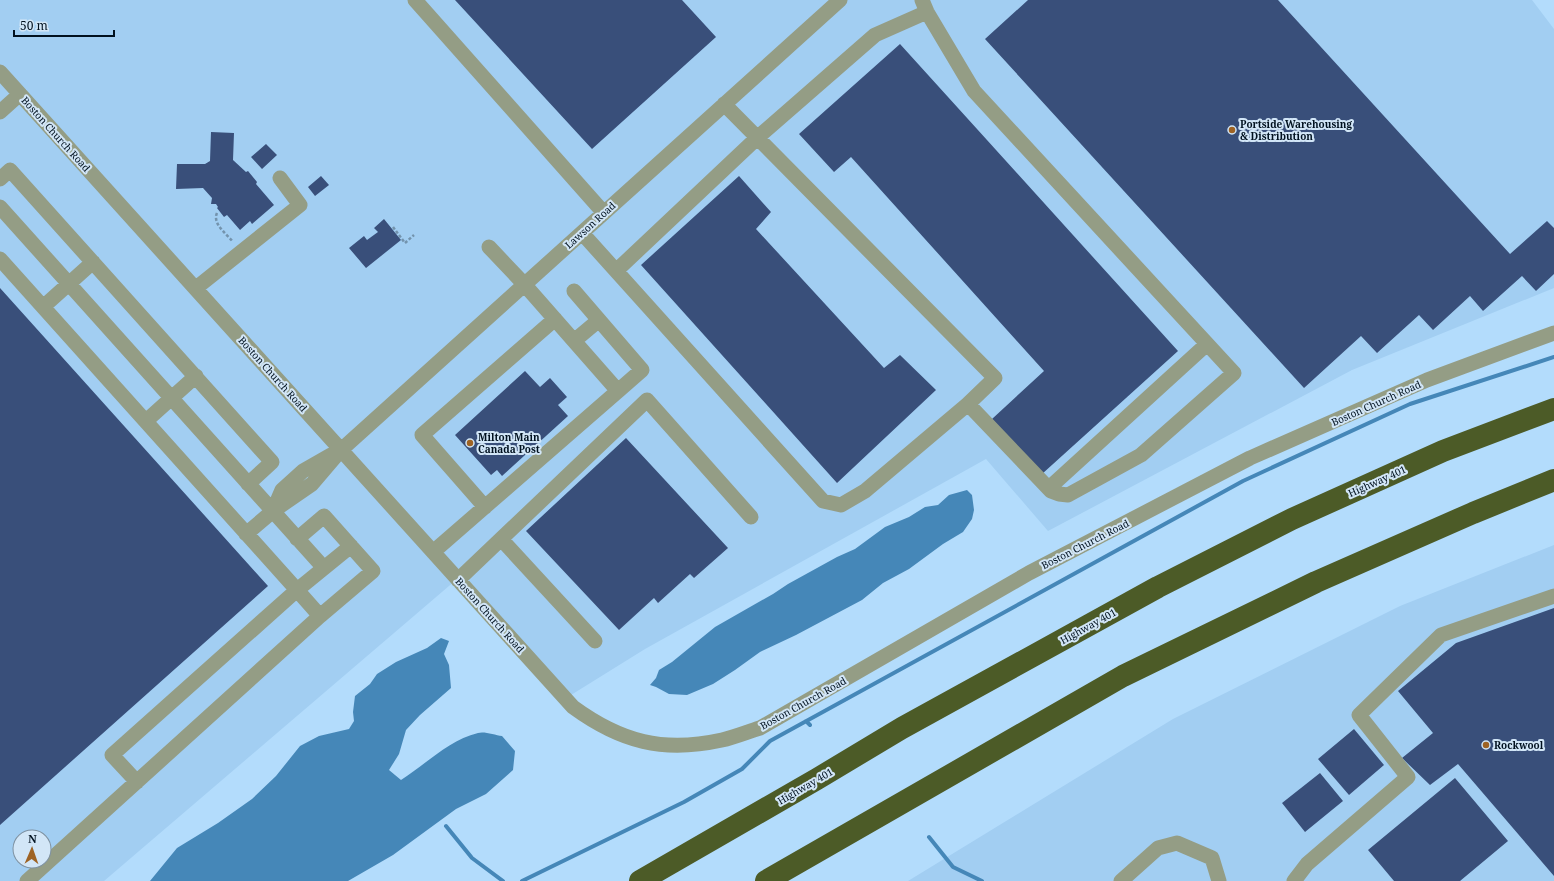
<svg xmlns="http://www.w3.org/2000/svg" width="1554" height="881" font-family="'Noto Serif',serif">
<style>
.built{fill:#a2cef2;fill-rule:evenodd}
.water{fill:#4587b8}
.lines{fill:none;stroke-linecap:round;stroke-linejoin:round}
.stream{stroke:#4587b8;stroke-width:4}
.building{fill:#394f7a}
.path{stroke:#7393ad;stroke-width:2.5;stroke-dasharray:3 2;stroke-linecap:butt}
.minor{stroke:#949d85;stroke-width:15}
.highway{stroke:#4c5b27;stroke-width:22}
.poi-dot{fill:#9e6324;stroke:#d2e6f7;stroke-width:1.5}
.labels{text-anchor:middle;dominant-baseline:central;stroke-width:4;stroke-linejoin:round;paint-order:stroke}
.poi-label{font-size:10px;font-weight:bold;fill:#01111f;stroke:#d2e6f7;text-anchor:start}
.street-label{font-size:10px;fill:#01111f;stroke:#d2e6f7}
</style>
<rect width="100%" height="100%" fill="#b3dcfc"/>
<path class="built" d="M0,0H1532L1554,29V288L1352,370L1048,531L986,459L645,649L571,695L463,574L104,881H0ZM20,837H44V861H20Z
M1554,545V881H908L1173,719L1400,606Z"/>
<path class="water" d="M967,490L972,495L974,510L972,519L963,532L943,544L909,569L883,583L862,600L796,635L760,652L735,670L713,684L687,695L669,694L656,687L650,685L656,678L659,670L672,662L715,627L773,594L788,584L837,557L855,549L885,527L909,517L925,507L938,505L949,495Z
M441,638L449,641L444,654L449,665L451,688L420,715L406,730L399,754L389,770L401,780C426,764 449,740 478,733C484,731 495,735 502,736L515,751L513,770L486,794L456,809L393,855L348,881H150L177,848L218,823L252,799L276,776L300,746L319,736L349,729L354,721L353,712L355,696L370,684L377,674L396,662L427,648Z"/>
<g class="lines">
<path class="stream" d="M806,721L810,725
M446,826L472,858L503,881
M929,837L953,867L982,881
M522,881L684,802L742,769L770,741L1243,481L1410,404L1554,357"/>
</g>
<path class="building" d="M455,0H682L716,37L592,149Z
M1028,0H1278L1510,254L1547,221L1554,228V274L1536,291L1522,276L1483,311L1470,296L1433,330L1419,315L1377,353L1361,336L1304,388L985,39Z
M900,44L1178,351L1042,474L992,419L1044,371L851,157L834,172L799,134Z
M211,132L234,133L233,160L246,172L248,171L257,182L256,184L274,205L252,224L250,221L240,230L227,215L224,217L217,208L218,207L216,204H211L212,198L203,188L176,189L177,164H205L210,161Z
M266,144L277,155L262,169L251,157Z
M321,176L329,185L315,196L308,187Z
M739,176L771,212L756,229L884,368L900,355L936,390L837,483L641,265Z
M384,219L401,240L366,268L349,248L364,236L367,240L378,232L374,228Z
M0,288L268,586L0,825Z
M525,371L540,387L550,378L567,397L558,405L568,416L502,476L497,470L491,475L455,435Z
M626,438L728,548L694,578L690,574L658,603L654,598L619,630L526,531Z
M1554,608V876L1458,764L1430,785L1402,758L1433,733L1398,691L1456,643Z
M1354,729L1384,765L1349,795L1318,759Z
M1320,773L1343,801L1305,832L1282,803Z
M1455,778L1508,841L1460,881H1394L1368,850Z"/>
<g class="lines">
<path class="path" d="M217,213C212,224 227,234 233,242
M393,227L405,243L414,235"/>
<path class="minor" d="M415,0L604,213
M0,72L573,707C621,742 663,753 722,740C735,737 747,732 760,728L1029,573L1250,458L1427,380L1554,333
M724,104L995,378L968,404
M0,112L20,94
M0,179L10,170L272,462L248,484
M0,207L324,568L297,590L320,616L27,881
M582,233L823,501L841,505L865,491L968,404L1051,491L1059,494L1068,495L1141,455L1234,373L974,91L927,12L922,0
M0,259L297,590L112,755L137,782
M617,270L757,138L875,35L927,12
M196,288L300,205L280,178
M574,291L642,370L618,391
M43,307L93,262
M574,341L599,320
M146,421L196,376
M1049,488L1207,344
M485,507L422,435L555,319
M273,511L282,490L303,471L331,455
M246,534L273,511L312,484L341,450L840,0
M297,539L324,516L373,571L320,616
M501,539L595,641
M433,552L618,391L524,284L489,247
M324,568L351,546
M458,580L647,400L751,517
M1121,881L1158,848L1177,843L1212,858L1219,881
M1294,881L1307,864L1408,777L1359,715L1441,635L1554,596"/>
<path class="highway" d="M640,881L817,779L902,728L1158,587L1292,519L1443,451L1554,409
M766,881L1123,676L1316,582L1473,513L1554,480"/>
</g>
<g class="poi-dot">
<circle cx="1232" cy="130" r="4"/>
<circle cx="470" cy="443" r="4"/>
<circle cx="1486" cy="745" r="4"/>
</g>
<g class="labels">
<g class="poi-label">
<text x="1240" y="124">Portside Warehousing<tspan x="1240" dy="12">&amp; Distribution</tspan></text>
<text x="478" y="437">Milton Main<tspan x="478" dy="12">Canada Post</tspan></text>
<text x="1494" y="745">Rockwool</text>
</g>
<g class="street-label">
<text transform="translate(56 134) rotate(48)">Boston Church Road</text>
<text transform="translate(590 225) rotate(-42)">Lawson Road</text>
<text transform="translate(273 374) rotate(48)">Boston Church Road</text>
<text transform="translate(1376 403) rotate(-24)">Boston Church Road</text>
<text transform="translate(1377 481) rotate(-24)">Highway 401</text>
<text transform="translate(1085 544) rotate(-27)">Boston Church Road</text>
<text transform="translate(490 615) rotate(48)">Boston Church Road</text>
<text transform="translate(1088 626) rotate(-29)">Highway 401</text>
<text transform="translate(803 703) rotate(-29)">Boston Church Road</text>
<text transform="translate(805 786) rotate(-30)">Highway 401</text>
</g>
</g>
<g transform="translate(32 849) rotate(2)"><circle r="19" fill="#d2e6f7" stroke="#7e91a1"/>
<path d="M0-3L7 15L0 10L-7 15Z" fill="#9e6324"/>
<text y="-6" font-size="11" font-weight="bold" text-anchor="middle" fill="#01111f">N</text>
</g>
<path d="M14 30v6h100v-6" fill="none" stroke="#01111f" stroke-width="2"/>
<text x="20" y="30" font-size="12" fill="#01111f" stroke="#d2e6f7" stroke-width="3" paint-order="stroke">50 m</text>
</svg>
